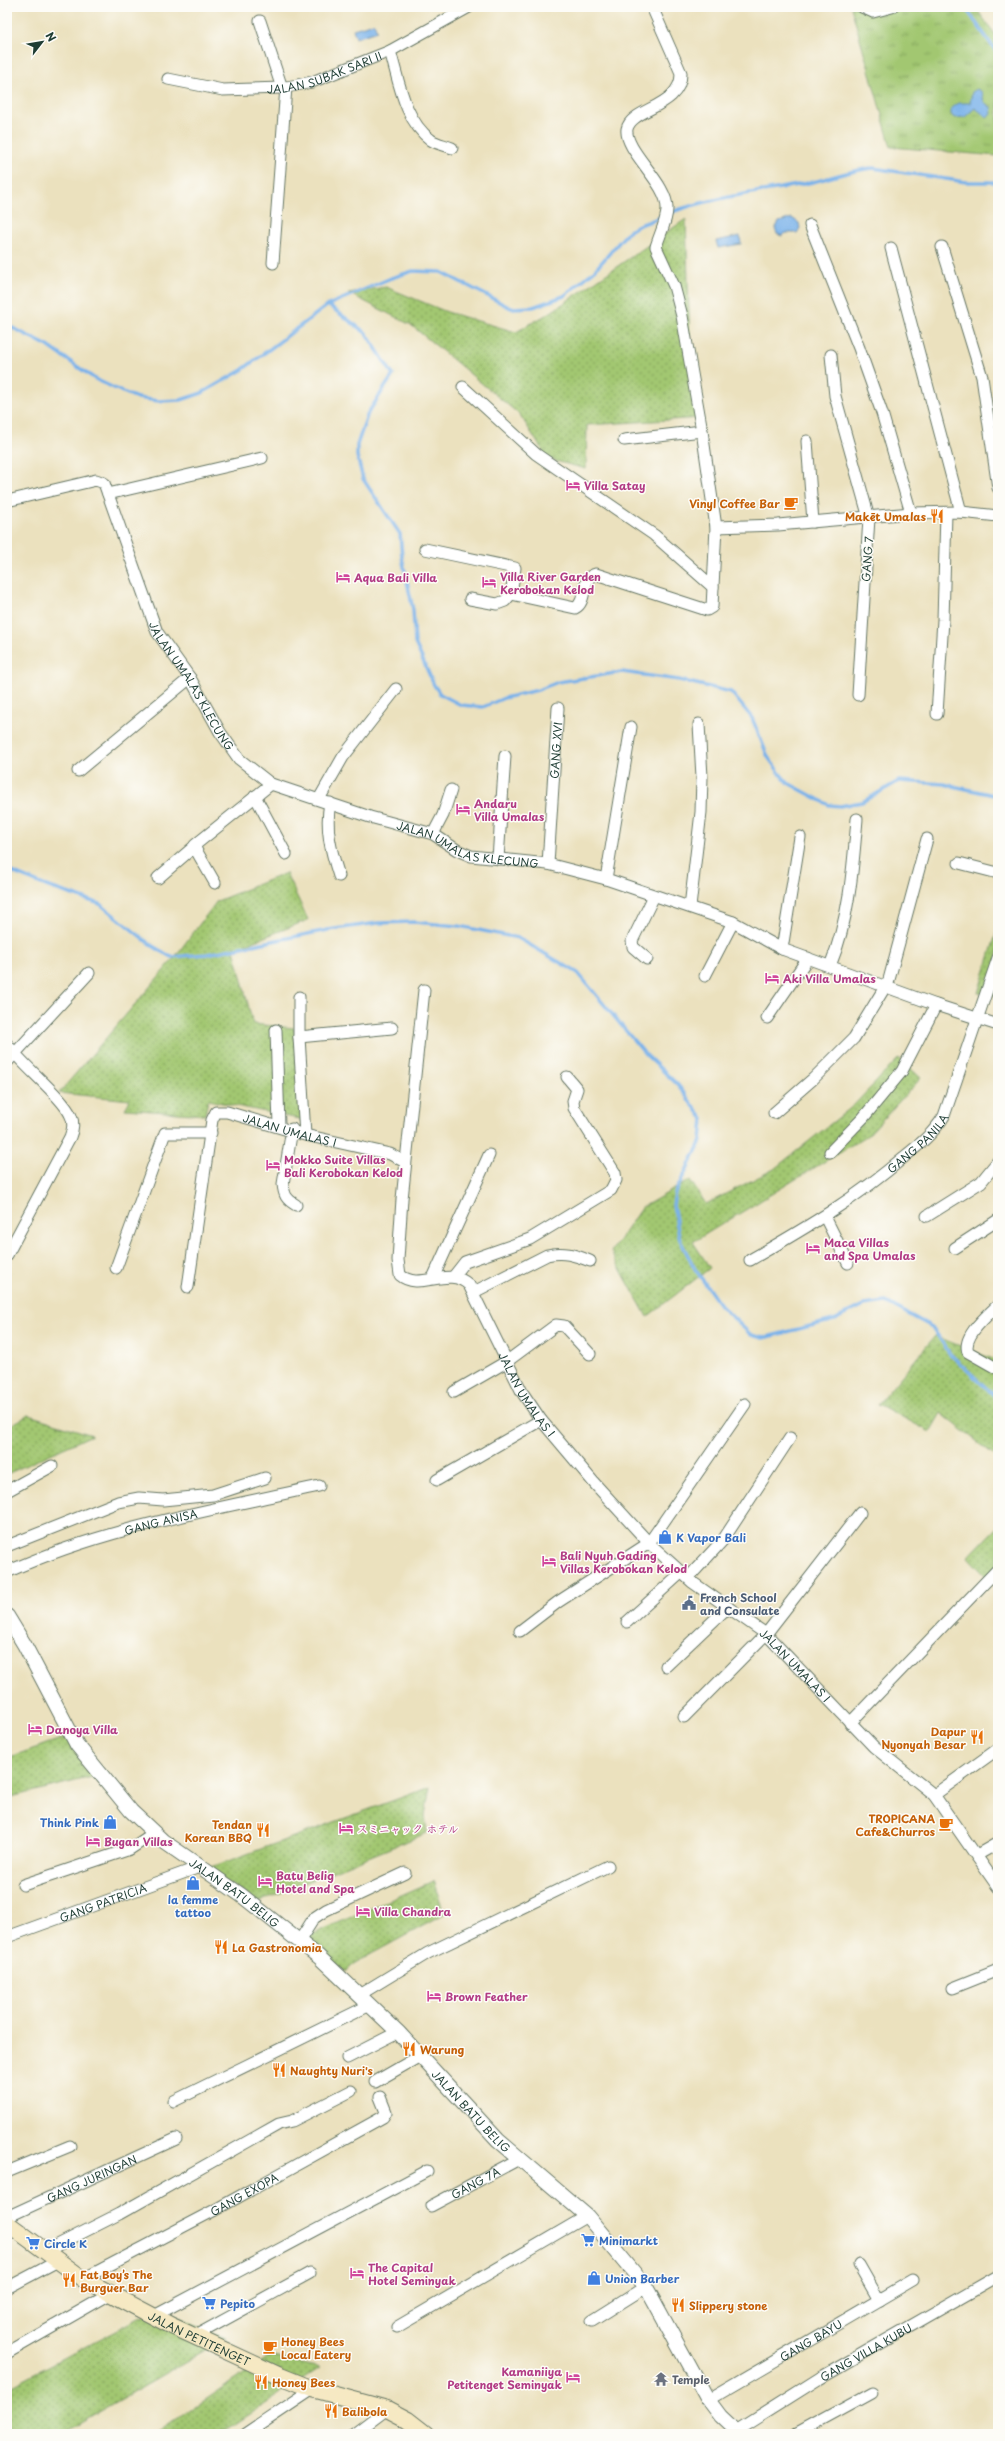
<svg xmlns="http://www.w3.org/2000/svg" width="1005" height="2441" font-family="'Playpen Sans','Klee One',sans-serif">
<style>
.grass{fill:url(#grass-dots);stroke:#608252}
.park{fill:url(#park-tufts);stroke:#608252}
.water{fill:#7ab2ea;stroke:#4c788f}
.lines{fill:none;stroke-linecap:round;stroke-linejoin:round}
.stream{stroke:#7ab2ea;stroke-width:3.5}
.minor-casing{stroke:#667664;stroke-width:13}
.tertiary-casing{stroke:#667664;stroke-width:16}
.secondary-casing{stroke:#667664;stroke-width:18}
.minor{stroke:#fff;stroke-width:11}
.tertiary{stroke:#fff;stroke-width:14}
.secondary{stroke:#f6e9c3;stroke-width:16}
.labels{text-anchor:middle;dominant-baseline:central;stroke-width:3;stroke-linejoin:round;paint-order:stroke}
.street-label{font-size:11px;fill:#1f3d34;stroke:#fdfcf7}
.hotel-label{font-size:11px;font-weight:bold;fill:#b23c85;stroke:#fdfcf7;text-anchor:start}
.food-label{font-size:11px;font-weight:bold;fill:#c56008;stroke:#fdfcf7;text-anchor:start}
.shop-label{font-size:11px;font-weight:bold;fill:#366cbe;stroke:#fdfcf7;text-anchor:start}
.service-label{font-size:11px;font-weight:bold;fill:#4e5e75;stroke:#fdfcf7;text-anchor:start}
.worship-label{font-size:11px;font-weight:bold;fill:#5b616d;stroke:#fdfcf7;text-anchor:start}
</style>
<defs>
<pattern id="grass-dots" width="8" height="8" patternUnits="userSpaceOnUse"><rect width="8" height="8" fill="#a2c771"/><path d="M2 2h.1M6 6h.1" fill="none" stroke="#83a35e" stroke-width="1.8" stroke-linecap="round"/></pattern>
<pattern id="park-tufts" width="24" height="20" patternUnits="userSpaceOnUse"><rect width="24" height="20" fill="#a2c771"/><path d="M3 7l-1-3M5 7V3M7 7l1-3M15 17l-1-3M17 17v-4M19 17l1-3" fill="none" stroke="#83a35e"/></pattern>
</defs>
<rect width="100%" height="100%" fill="#fdfcf7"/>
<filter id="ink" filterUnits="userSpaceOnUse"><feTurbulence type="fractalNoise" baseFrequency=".025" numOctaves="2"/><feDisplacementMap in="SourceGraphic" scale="8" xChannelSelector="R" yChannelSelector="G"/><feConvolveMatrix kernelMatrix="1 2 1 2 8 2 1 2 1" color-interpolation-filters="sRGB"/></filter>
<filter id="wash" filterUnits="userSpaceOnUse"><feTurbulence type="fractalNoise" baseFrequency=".012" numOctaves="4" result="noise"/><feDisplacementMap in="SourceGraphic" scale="16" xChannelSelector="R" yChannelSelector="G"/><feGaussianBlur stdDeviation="0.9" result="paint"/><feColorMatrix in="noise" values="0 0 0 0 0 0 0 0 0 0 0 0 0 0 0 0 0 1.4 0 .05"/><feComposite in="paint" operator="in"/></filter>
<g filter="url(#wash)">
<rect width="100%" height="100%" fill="#ebe1be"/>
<path class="grass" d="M686,219L690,342L702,418L587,425L586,469L548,459L520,415L411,325L348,293L386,287L447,312L516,332L551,312Z
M286,873L308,920L234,949L253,1024L294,1028L304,1120L208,1100L205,1115L125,1109L130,1100L59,1093L171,962L217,901Z
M998,928V996L978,993Z
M899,1058L921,1078L868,1135L693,1242L710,1268L647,1317L611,1252L641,1208L690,1180L706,1204L774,1169L853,1106Z
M935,1336L998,1361V1458L941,1413L930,1432L878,1404Z
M29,1415L92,1435L7,1474V1427Z
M998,1526V1589L968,1557Z
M72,1735L104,1774L7,1798V1758Z
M430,1787L425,1815L427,1833L258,1902L206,1869Z
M433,1881L445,1914L355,1963L346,1972L304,1938Z
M158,2308L226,2338L60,2434H7V2388Z
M270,2356L320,2368L220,2434H155Z"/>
<path class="park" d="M851,7H975L998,38V156L891,147Z"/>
<path class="water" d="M374,23L377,31L356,38L353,29Z
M977,89L982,92L984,102L991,107L992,114L987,117L975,108L965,117L954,118L951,114V108L959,103H970L972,92Z
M792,218L799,223L800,228L797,233H786L782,236L777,234L775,229L779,222Z
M740,236L741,244L718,248L716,241Z"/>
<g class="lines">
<path class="stream" d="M965,7L998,54
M669,213C715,196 766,192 813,182C833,177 853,170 873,168L966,182H998
M328,305L366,333L393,375L368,413L357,445V456L363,479L400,534L402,557L413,610L415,643L434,685L440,694L461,705L483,707L504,698L538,690L558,682L622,672L679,680L731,692L752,718L768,757L781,775L788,783L829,805L840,806L862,802L899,781L944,784L998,796
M7,325L48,346L95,379L116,389L137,398L159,401L181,400L202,393L242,370L328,305L391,278L413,271L441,272L511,308L533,307L564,296L595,270L628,232L637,226L664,216
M7,870L46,886L100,904L151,945L171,957L207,954L328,930L378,923L414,922L459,926L518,938L578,973L645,1054L678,1085L703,1119L701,1141L675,1193L673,1205L680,1240L695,1269L720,1305L751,1335L763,1338L834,1320L864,1305L886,1302L932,1327L950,1354L998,1399"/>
</g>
</g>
<g filter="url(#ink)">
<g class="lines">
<defs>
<g id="minor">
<path d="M862,7L873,12L892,7"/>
<path d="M260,21L282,88"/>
<path d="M390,51C399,81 404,120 431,140C437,144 445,145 452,148"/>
<path id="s1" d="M168,79L223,90L282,88L312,82L390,51L469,7"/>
<path d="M810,225L859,348L882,413L911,513"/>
<path d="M942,247L982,377L998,488"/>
<path d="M891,248L961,512"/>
<path d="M273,263L286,87"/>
<path d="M831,355L835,396L869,518L858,695"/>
<path d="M463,387L536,454L654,535L713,587"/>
<path d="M624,440L702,431"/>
<path d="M807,441L813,522"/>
<path d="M108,494L262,458"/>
<path id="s2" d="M7,501L96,480L104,483L157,632L190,678L220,732L239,759L271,784L370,817L433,834L457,850L471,856L548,864L606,879L733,922L782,949L936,1005L998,1025"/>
<path d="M716,527L778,525L911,513L961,512L998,516"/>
<path d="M425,549L515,568L511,594L505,601L497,604L470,599"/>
<path d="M511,594L575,608C588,602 580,577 596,574L707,610L712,607L716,527L702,431L682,316L674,286L656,247C659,236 667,221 667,209C668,183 624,151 627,129C631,108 682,107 681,73L652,7"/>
<path d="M937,714L943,620L946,513"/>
<path d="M78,771L190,678"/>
<path d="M255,796L286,854"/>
<path d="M319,799L343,757L396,689"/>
<path d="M330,803C325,829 331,851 339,876"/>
<path d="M433,834L443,815L451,790"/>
<path d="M498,859L505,756"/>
<path d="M959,863L998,873"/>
<path id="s3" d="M548,864L558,708"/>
<path d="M158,878L195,846"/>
<path d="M606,879L631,727"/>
<path d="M215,883L196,850L195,845L271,784"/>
<path d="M690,907L701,812L702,777L699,724"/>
<path d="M782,949L800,837"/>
<path d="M647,959L633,947L632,941L654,896"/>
<path d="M830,966C849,920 853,869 857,819"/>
<path d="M705,976L733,922"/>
<path d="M887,987L927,839"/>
<path id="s4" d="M424,990L402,1199L398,1260L400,1275C420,1292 448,1265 469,1285L522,1392L541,1420L595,1484L649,1543L692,1582L766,1634L874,1747L934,1795L998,1887"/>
<path d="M299,997V1037L305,1135"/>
<path d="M767,1018L808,958"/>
<path d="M276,1030L279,1126"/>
<path d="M299,1037L392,1028"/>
<path d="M7,1044C22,1065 63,1097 71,1116C74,1123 73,1130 70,1137L7,1255"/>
<path d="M7,1062L89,973"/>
<path d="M774,1113L813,1079L854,1038L885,987"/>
<path d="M292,1129L283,1184C284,1195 286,1199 296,1205"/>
<path d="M830,1152L863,1118L902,1071L936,1005"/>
<path d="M927,1216L981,1182L998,1161"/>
<path d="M825,1217L848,1263"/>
<path d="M955,1248L998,1220"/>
<path id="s5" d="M750,1260C804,1229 857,1198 904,1157C919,1145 934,1133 944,1116L998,958"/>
<path d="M116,1268L165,1133H211"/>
<path d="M454,1276L465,1262L530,1239L611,1190L616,1180L615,1173L574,1108L573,1101L577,1089L567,1077"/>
<path d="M433,1278L489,1155"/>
<path id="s6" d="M188,1287L212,1120L216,1112H227L305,1135L390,1154L405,1162"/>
<path d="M474,1292L547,1255C563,1251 575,1255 590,1261"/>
<path d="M998,1305C987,1316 962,1336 968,1352L998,1369"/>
<path d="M454,1392L506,1362L556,1325L564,1326L590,1354"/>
<path d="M437,1480L541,1420"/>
<path d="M7,1491L52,1466"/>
<path d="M7,1546L118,1502L139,1498L163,1500L213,1495L265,1478"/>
<path id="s7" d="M7,1572C106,1527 213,1510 319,1486"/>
<path d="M688,1578L723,1540L790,1438"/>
<path d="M627,1622L682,1572"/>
<path d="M520,1631L558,1602L649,1543L745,1404"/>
<path d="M666,1666L728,1607"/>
<path d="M684,1717L766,1634L860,1513"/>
<path d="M850,1723L998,1569"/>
<path d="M934,1795L998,1749"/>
<path d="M977,1855L998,1843"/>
<path d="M23,1885L130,1849L154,1833"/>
<path id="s8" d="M7,1937L194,1869L197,1866"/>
<path d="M300,1940L314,1918L326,1910L405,1873"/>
<path d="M953,1988L998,1970"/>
<path d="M359,1995L428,1953L608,1866"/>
<path d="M347,2058L398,2032"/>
<path d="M375,2082L420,2056"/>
<path d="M174,2101L370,2005"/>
<path d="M7,2172L70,2146"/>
<path id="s9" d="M431,2206L521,2158"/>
<path id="s10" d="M7,2217L176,2139"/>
<path d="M44,2252L119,2214L279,2124L292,2121L351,2091"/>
<path d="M859,2265L879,2300"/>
<path id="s11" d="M83,2279L213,2211L383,2117L386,2112L380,2097"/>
<path d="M7,2288L58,2261"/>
<path d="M154,2316L427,2171"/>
<path d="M592,2321L646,2287"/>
<path d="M397,2327L587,2216"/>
<path d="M195,2336L310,2273"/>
<path d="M7,2353L110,2294"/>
<path id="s12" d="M708,2400L913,2280"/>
<path id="s13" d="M736,2431L820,2378L998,2276"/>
<path d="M246,2434L313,2389"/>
<path d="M354,2434L387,2409"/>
<path d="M797,2434L872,2393"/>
</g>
<g id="tertiary">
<path id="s14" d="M7,1616L24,1644L77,1745L131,1811L163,1841L241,1895L319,1957L398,2032L498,2140L587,2216L646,2287L708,2400L720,2416L739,2434"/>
</g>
<g id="secondary">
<path id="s15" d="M7,2223L83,2279L172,2326L278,2375L313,2389L387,2409L408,2420L426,2434"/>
</g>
</defs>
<use href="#minor" class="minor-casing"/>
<use href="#tertiary" class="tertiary-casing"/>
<use href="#secondary" class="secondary-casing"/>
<use href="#minor" class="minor"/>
<use href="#tertiary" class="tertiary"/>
<use href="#secondary" class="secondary"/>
</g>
</g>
<defs>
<symbol id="hotel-bare" viewBox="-9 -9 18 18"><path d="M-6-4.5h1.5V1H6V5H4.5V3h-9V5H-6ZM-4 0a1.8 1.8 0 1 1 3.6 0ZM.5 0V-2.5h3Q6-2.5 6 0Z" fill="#d1479c" stroke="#fdfcf7" stroke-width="2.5" paint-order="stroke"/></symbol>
<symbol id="cafe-bare" viewBox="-9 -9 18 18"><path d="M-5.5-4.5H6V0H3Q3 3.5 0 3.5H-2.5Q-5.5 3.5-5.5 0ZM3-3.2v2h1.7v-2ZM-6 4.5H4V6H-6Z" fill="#e8710a" stroke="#fdfcf7" stroke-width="2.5" paint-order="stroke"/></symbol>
<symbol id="restaurant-bare" viewBox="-9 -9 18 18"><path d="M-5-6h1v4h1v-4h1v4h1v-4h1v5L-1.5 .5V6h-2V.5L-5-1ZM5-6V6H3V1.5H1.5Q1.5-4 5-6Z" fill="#e8710a" stroke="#fdfcf7" stroke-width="2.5" paint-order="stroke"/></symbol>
<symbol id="shop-bare" viewBox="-9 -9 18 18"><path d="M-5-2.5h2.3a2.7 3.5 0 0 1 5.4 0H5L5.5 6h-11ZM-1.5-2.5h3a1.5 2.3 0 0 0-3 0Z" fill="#3f7fe0" stroke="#fdfcf7" stroke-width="2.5" paint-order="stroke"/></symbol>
<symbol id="civic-bare" viewBox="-9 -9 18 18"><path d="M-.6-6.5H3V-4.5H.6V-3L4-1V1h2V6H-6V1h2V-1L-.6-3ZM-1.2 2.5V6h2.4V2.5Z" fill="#5c6f8a" stroke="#fdfcf7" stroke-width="2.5" paint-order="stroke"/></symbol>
<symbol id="supermarket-bare" viewBox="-9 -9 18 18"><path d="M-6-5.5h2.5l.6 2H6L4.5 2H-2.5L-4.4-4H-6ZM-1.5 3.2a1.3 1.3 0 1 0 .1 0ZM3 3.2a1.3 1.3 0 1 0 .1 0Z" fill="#3f7fe0" stroke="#fdfcf7" stroke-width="2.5" paint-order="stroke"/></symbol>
<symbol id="temple-bare" viewBox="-9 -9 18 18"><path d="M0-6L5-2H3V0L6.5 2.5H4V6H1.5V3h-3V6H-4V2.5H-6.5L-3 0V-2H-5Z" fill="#6b7280" stroke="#fdfcf7" stroke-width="2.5" paint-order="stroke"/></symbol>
</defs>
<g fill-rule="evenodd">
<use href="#hotel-bare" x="563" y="475" width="20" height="20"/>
<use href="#cafe-bare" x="781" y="493" width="20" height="20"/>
<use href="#restaurant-bare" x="927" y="506" width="20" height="20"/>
<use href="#hotel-bare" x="333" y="567" width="20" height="20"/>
<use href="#hotel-bare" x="479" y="572" width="20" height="20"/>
<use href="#hotel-bare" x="453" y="799" width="20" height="20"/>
<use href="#hotel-bare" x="762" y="968" width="20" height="20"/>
<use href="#hotel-bare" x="263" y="1155" width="20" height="20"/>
<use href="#hotel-bare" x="803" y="1238" width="20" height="20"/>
<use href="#shop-bare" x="655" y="1527" width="20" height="20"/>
<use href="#hotel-bare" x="539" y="1551" width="20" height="20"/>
<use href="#civic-bare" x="679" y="1593" width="20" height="20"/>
<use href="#hotel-bare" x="25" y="1719" width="20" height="20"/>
<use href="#restaurant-bare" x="967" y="1727" width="20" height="20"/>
<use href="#shop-bare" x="100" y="1812" width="20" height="20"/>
<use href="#cafe-bare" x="936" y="1814" width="20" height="20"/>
<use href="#hotel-bare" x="336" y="1818" width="20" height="20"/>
<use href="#restaurant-bare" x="253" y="1820" width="20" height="20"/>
<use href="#hotel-bare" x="83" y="1831" width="20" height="20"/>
<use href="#hotel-bare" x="255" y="1871" width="20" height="20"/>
<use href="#shop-bare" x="183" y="1873" width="20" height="20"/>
<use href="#hotel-bare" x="353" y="1901" width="20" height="20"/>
<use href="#restaurant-bare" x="211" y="1937" width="20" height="20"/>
<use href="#hotel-bare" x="424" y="1986" width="20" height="20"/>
<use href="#restaurant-bare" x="399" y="2039" width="20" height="20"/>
<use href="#restaurant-bare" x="269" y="2060" width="20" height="20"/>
<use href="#supermarket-bare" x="578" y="2230" width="20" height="20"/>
<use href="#supermarket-bare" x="23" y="2233" width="20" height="20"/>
<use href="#hotel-bare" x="347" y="2263" width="20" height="20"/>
<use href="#shop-bare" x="584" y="2268" width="20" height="20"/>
<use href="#restaurant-bare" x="59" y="2270" width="20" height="20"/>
<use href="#supermarket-bare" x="199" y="2293" width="20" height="20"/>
<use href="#restaurant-bare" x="668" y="2295" width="20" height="20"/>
<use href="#cafe-bare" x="260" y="2337" width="20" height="20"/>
<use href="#hotel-bare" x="563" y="2367" width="20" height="20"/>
<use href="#temple-bare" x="651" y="2369" width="20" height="20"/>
<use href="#restaurant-bare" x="251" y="2372" width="20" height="20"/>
<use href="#restaurant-bare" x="321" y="2401" width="20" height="20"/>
</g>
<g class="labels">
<g class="street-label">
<text stroke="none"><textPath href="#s1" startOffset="160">JALAN SUBAK SARI II</textPath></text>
<text transform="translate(867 559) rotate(-86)">GANG 7</text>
<text stroke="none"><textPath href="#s2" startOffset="322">JALAN UMALAS KLECUNG</textPath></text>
<text stroke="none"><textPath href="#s3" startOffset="114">GANG XVI</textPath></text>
<text stroke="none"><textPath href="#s2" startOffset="657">JALAN UMALAS KLECUNG</textPath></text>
<text stroke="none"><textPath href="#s6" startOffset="254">JALAN UMALAS I</textPath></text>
<text stroke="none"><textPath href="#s5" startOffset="205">GANG PANILA</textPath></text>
<text stroke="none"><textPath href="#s4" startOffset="483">JALAN UMALAS I</textPath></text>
<text stroke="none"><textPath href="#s7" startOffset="162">GANG ANISA</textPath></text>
<text stroke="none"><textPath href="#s4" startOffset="867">JALAN UMALAS I</textPath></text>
<text stroke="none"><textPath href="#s14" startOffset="364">JALAN BATU BELIG</textPath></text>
<text stroke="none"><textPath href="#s8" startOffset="102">GANG PATRICIA</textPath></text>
<text stroke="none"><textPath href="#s14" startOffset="687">JALAN BATU BELIG</textPath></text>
<text stroke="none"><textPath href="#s10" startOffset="93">GANG JURINGAN</textPath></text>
<text stroke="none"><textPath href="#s9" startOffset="50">GANG 7A</textPath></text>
<text stroke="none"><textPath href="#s11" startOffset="182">GANG EXOPA</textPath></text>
<text stroke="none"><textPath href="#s15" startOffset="225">JALAN PETITENGET</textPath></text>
<text stroke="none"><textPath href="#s12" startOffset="119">GANG BAYU</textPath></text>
<text stroke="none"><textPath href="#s13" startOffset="152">GANG VILLA KUBU</textPath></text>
</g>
<g class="hotel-label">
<text x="584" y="485">Villa Satay</text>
<text x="500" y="576">Villa River Garden<tspan x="500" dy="13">Kerobokan Kelod</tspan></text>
<text x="354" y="577">Aqua Bali Villa</text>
<text x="474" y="803">Andaru<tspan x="474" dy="13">Villa Umalas</tspan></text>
<text x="783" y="978">Aki Villa Umalas</text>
<text x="284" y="1159">Mokko Suite Villas<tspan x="284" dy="13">Bali Kerobokan Kelod</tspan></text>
<text x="824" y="1242">Maca Villas<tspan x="824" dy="13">and Spa Umalas</tspan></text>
<text x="560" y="1555">Bali Nyuh Gading<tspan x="560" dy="13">Villas Kerobokan Kelod</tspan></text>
<text x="46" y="1729">Danoya Villa</text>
<text x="357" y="1828">スミニャック ホテル</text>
<text x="104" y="1841">Bugan Villas</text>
<text x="276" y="1875">Batu Belig<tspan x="276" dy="13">Hotel and Spa</tspan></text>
<text x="374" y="1911">Villa Chandra</text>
<text x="445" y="1996">Brown Feather</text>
<text x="368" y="2267">The Capital<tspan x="368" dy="13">Hotel Seminyak</tspan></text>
<text x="562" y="2371" text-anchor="end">Kamaniiya<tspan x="562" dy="13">Petitenget Seminyak</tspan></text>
</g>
<g class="food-label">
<text x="780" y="503" text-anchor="end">Vinyl Coffee Bar</text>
<text x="926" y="516" text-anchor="end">Makēt Umalas</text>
<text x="966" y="1731" text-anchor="end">Dapur<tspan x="966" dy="13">Nyonyah Besar</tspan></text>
<text x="935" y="1818" text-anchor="end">TROPICANA<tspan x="935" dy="13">Cafe&amp;Churros</tspan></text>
<text x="252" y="1824" text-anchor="end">Tendan<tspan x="252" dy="13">Korean BBQ</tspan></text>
<text x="232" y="1947">La Gastronomia</text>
<text x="420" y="2049">Warung</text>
<text x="290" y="2070">Naughty Nuri's</text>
<text x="80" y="2274">Fat Boy’s The<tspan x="80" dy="13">Burguer Bar</tspan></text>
<text x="689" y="2305">Slippery stone</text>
<text x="281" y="2341">Honey Bees<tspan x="281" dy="13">Local Eatery</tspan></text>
<text x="272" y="2382">Honey Bees</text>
<text x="342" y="2411">Balibola</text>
</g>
<g class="shop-label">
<text x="676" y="1537">K Vapor Bali</text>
<text x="99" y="1822" text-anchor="end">Think Pink</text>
<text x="193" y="1899" text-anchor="middle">la femme<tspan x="193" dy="13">tattoo</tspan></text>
<text x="599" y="2240">Minimarkt</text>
<text x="44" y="2243">Circle K</text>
<text x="605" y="2278">Union Barber</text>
<text x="220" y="2303">Pepito</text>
</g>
<g class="service-label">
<text x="700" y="1597">French School<tspan x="700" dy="13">and Consulate</tspan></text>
</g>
<g class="worship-label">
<text x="672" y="2379">Temple</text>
</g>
</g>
<rect width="1005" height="2441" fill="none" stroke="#fdfcf7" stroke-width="24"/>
<g transform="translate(42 42) rotate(59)" stroke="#fdfcf7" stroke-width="3" paint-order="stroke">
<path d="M0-3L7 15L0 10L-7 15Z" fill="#1f3d34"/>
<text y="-6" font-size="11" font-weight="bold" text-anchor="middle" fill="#1f3d34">N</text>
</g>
</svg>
